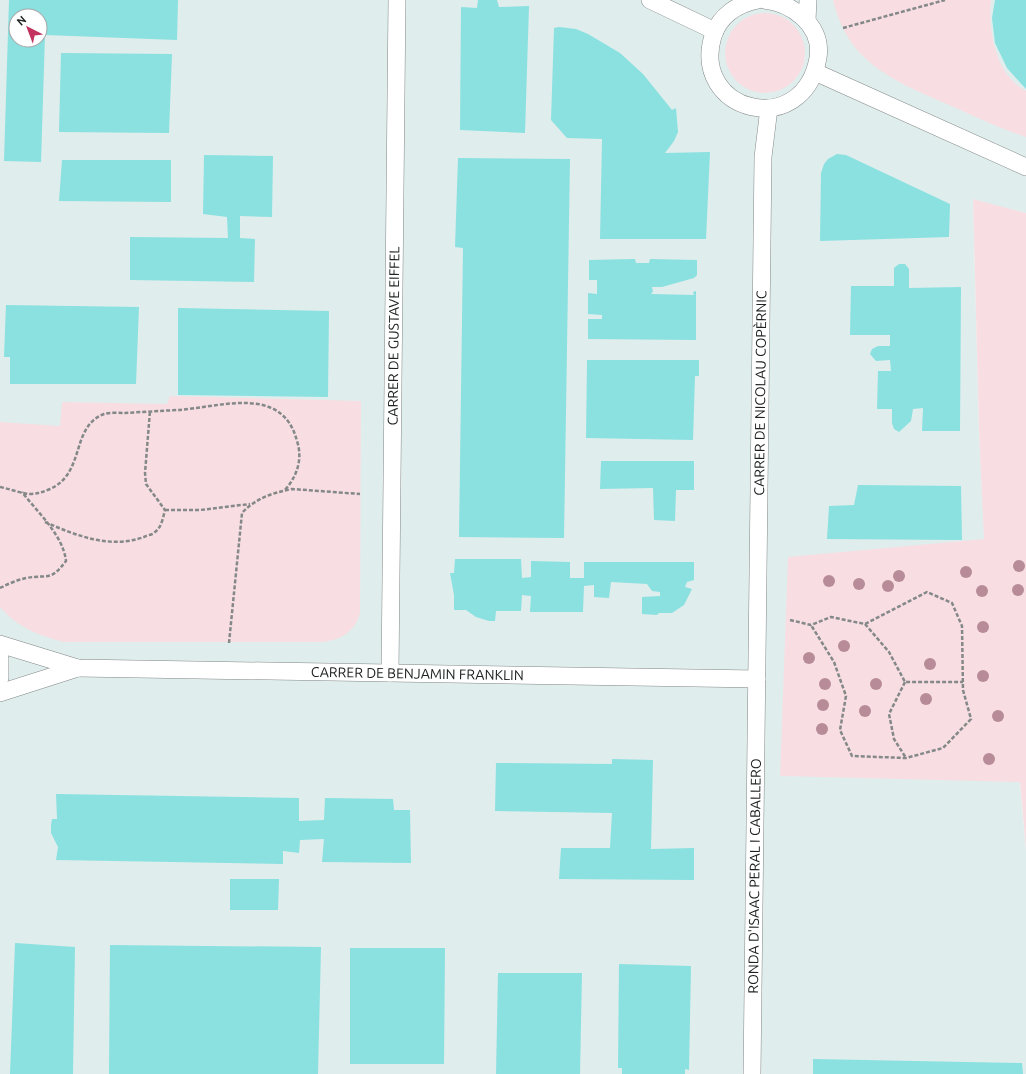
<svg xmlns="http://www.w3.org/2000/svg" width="1026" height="1074" font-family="Ubuntu,sans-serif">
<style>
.built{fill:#dfeded;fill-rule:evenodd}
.green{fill:#f8dee2}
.building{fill:#8ae1e0;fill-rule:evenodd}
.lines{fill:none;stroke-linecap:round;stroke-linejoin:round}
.street-casing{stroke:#828786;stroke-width:18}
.path{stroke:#848888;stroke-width:2.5;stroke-dasharray:4 2;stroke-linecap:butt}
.street{stroke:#fff;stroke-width:17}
.tree{fill:#b78c98}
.labels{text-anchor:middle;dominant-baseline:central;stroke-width:3.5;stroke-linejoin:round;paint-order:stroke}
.street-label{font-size:14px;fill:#202222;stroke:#fff}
</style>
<rect width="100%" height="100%" fill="#f5fafa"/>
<path class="built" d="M0,0H1026V213L973,200L979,432L985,547L1019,774L1026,850V1074H0ZM16,16H40V40H16Z"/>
<path class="green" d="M833,0H991C988,31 995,74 1026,91V137C999,128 973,116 947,104C919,92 887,79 865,58C848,43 838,21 833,0Z
M725 53a40 40 0 1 1 80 0a40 40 0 1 1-80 0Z
M973,199L1026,213V850L1020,782L780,776L788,557L984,539L979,432Z
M170,396L361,401L360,613C355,632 340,641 320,642H64C39,636 17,627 0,607V422L60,426L62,402L167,404Z"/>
<path class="building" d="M9,0H178L177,40L45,35L41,162L4,161ZM16,16H40V40H16Z
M478,0H497L499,7L529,6L525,133L460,130L461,7L477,8Z
M995,0H1026V89L1007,68L995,43L992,18Z
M559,27L576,29L588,34L620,53L643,74L672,110L676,108L678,132L674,141L665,153L710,152L706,239H600L602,139L567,138L551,120L554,28Z
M61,53L172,54L169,133L59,132Z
M837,154L846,155L950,204L949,237L820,241L821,173L824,164L828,159Z
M204,155L273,156L272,217L240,216V238L255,239L254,282L130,280V237L228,238L227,217L203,214Z
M458,158L570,159L564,538L459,537L463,248L455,247Z
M62,160H171V202L59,201Z
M635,259L636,263H649L650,259L697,260V275L694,278L662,287H652L653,292L651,293L652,294L694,295L693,292L696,291V340L588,339V319H602V315L588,314V293L597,294V280H589V260Z
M899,264H905L909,269V288L961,287L960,431H922L923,408L913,409L911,421L899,432L894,429L892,423V409H877L878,371H891L890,360L876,361L870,354L872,349L878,346H890V335H850L851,286H894V268Z
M6,305L139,307L136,384H10V357H4Z
M178,308L329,311L328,397L178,395Z
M587,360H699V376H695L693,440L586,438Z
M601,461H694V490H676L675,521L654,520L653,488L600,489Z
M858,485L961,486L962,540L827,539L829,506L854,505Z
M455,559H521L522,578L531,577V561L570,562V578H584V562H694V580L687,582L685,587L692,589L684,605L672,613H659L657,615L642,614V597L660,596V592L652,591L647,584L611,582L609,598L594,597V585L584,586L583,612H530L531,596L522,595L521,611H496L495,621H489L476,617L466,610H454V595L450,573H454Z
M612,759L653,760L651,849L694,848V880L559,879L561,848H610L612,813L495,811L496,763L612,764Z
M56,794L299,798V821L324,820L325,798L393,799L394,810H410L411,863L322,862L324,839L300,840L299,853L283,851V864L56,860L58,847L51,833V825L52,819H57Z
M230,879H279L278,910H230Z
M15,943L75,947L73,1074H10Z
M110,945L321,947L318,1074H109Z
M350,948H445L444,1064H350Z
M619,964L691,966L689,1070L685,1069V1074H622V1068H618Z
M498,973H582L580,1074H496Z
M813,1059L1022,1063L1023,1074H813Z"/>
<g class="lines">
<defs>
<g id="street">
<path d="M650,0L715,31"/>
<path d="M758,0C738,4 720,15 713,36C690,112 803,141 818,58C823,25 792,3 764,0"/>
<path d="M807,20L808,0"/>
<path d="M815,72L1026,167"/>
<path id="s1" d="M0,644L78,668L757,679"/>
<path d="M0,658V678"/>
<path id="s2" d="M390,673L397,0"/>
<path d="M0,693L78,668"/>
<path id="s3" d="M752,1074L763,157L769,108"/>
</g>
</defs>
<use href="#street" class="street-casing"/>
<path class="path" d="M843,28L945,0
M0,487C10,489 20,493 29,494C37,494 43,492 50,489C86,473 70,427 104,414C110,412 119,413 125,413C142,412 159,411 177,410C218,408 282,383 297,441C303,459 297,477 284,491
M165,510H200L250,504
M45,522C77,536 110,549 144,537C147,535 153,535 155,532C162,527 163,517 165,510L146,484L145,473L150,411
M0,588C8,584 17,580 26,578C49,574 50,582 66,561C63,535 38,513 22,492
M790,620L811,625L831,617L865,624L927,592L952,603L962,626L963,690L971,719L943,748L906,758L852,756L840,730L846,696L834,662L811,625
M865,624L889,652L905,682H963
M229,643L242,513C256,498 272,493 292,489L360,494
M905,682L889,714L894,739L906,758"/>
<use href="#street" class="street"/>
</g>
<g class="tree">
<circle cx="1019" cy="566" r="6"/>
<circle cx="966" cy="572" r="6"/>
<circle cx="899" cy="576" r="6"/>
<circle cx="829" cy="581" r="6"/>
<circle cx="859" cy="584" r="6"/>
<circle cx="888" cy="586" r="6"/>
<circle cx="1018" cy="590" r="6"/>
<circle cx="982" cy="591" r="6"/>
<circle cx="983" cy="627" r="6"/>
<circle cx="844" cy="646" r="6"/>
<circle cx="809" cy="658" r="6"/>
<circle cx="930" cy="664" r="6"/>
<circle cx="983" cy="676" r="6"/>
<circle cx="825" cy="684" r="6"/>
<circle cx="876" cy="684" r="6"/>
<circle cx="926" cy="699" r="6"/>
<circle cx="823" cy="705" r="6"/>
<circle cx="865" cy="711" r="6"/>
<circle cx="998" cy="716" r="6"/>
<circle cx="822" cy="729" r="6"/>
<circle cx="989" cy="759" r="6"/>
</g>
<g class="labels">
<g class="street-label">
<text stroke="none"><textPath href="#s2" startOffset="337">CARRER DE GUSTAVE EIFFEL</textPath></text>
<text stroke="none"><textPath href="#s3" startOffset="681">CARRER DE NICOLAU COPÈRNIC</textPath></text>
<text stroke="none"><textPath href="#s1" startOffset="421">CARRER DE BENJAMIN FRANKLIN</textPath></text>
<text stroke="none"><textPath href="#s3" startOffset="198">RONDA D'ISAAC PERAL I CABALLERO</textPath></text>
</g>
</g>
<g transform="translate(28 28) rotate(318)"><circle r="19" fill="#ffffff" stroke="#a6a7a7"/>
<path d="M0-3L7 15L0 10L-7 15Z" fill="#c2335f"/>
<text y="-6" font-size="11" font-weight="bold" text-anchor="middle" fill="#202222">N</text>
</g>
</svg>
